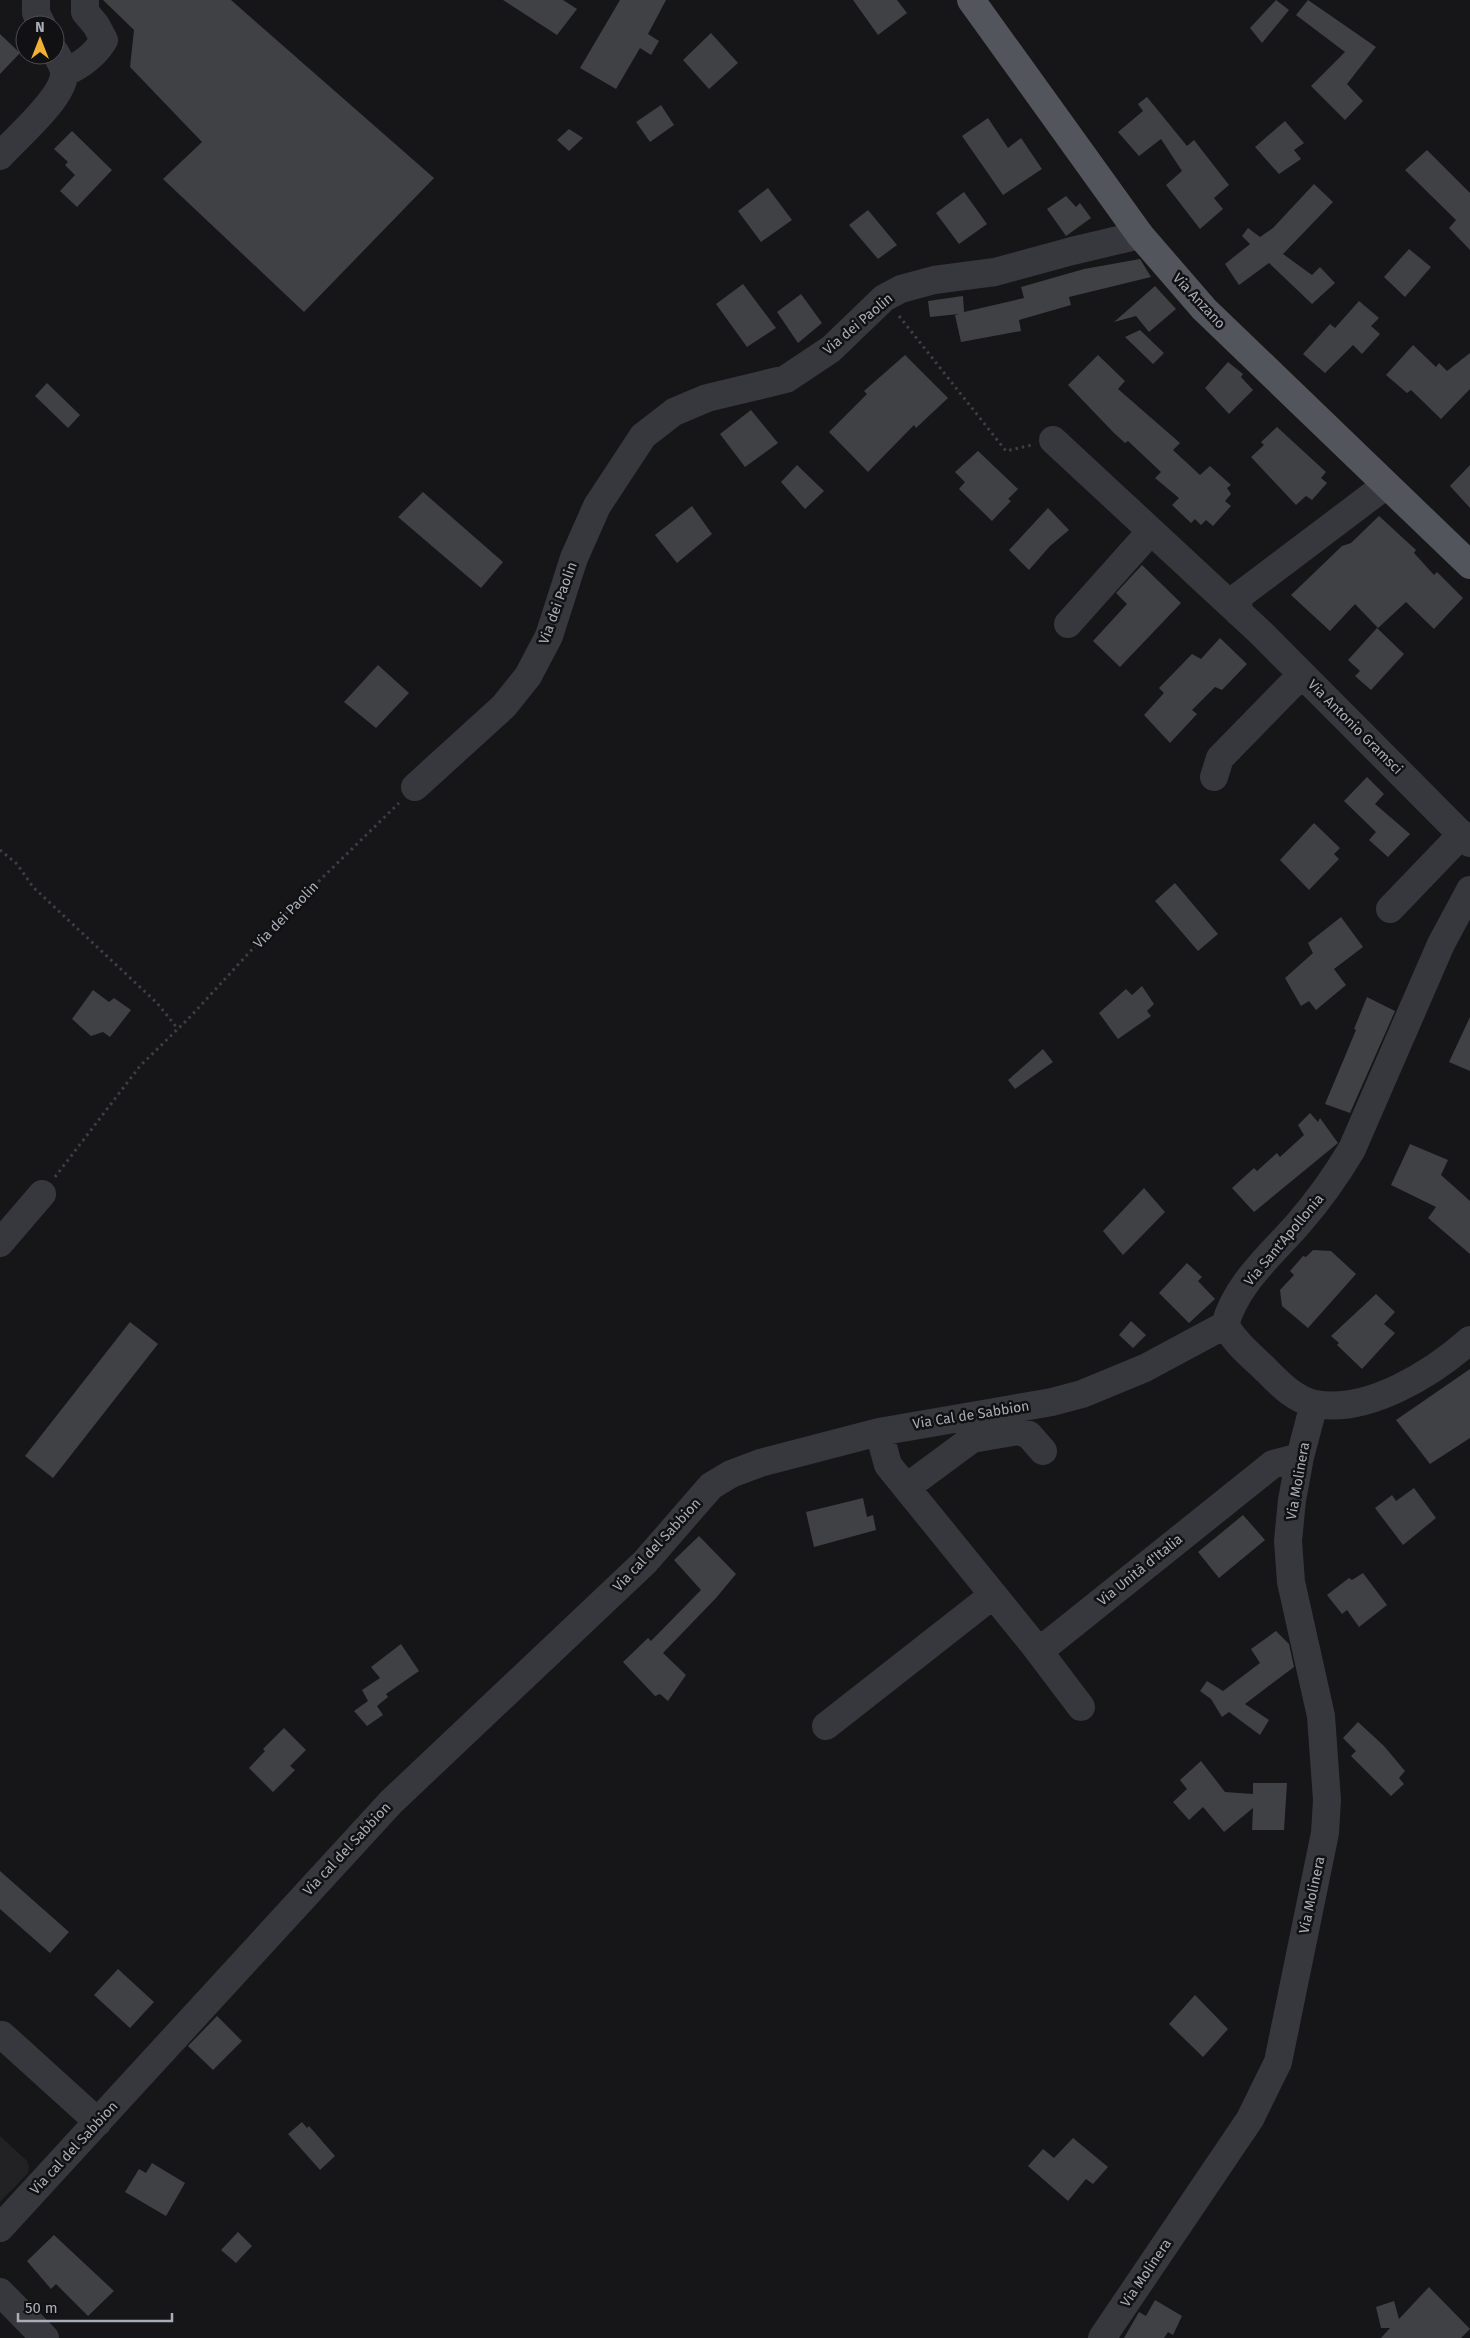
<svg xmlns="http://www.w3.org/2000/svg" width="1470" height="2338" font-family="'Fira Sans',sans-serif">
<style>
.built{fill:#222225}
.building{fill:#404145}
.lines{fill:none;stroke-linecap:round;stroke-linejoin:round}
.path{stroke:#3d3f44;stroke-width:3;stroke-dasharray:2.5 4;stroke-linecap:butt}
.minor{stroke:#37383d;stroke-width:28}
.major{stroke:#53555c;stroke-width:28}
.labels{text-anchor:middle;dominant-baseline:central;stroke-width:5;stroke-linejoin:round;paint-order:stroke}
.street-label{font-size:14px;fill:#a8adb8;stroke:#111113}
</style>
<rect width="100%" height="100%" fill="#161618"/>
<path class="built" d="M0,2136L27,2161L29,2167L28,2173L0,2202Z"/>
<path class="building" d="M103,0H231L434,178L304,312L163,179L202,142L130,67L134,30Z
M503,0H563L577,9L557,35Z
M620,0H666L648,34L659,41L651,55L640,48L616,89L580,68Z
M853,0H897L907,13L878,35Z
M1276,0L1289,10L1262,43L1250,28Z
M1308,0L1376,47L1347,84L1363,101L1345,120L1311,86L1345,52L1296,15Z
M711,33L738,63L709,89L683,60Z
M0,34L20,53L0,74Z
M1147,97L1187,146L1194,140L1229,185L1214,198L1223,209L1200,229L1166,185L1182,171L1161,139L1139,156L1118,132L1143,111L1138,104Z
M661,105L674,125L650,142L636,122Z
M988,118L1008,148L1021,138L1042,169L1003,195L962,136Z
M1285,121L1304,143L1294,150L1301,159L1279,174L1255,147Z
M569,129L583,138L569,151L557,140Z
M72,131L112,170L77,207L60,191L75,175L65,165L68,162L54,149Z
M1427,150L1470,193V250L1449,228L1456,220L1405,170Z
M1314,184L1333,202L1283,254L1312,275L1320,267L1335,283L1312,304L1269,263L1239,285L1225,264L1250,244L1242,236L1248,228L1260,237L1273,228Z
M768,188L792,220L761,242L738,211Z
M964,192L987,224L959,244L936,213Z
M1066,196L1076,207L1080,203L1091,218L1066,236L1047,209Z
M868,210L897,245L878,259L849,225Z
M1409,249L1431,267L1405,297L1384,277Z
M1140,259L1151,277L1069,297L1071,305L1019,320L1021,331L961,342L955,315L959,314L930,317L928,301L963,296L964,312L1024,298L1021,287L1084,269Z
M743,284L776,328L747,347L716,304Z
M1155,286L1176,309L1149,332L1136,316L1114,322Z
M801,294L822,323L798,343L777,312Z
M1359,301L1379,318L1371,326L1380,334L1362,354L1353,345L1325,373L1303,354L1330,324L1335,328Z
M1140,330L1164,353L1153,364L1125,337Z
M1413,345L1436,367L1439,363L1447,371L1470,353V389L1441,419L1411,390L1407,393L1386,375Z
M905,355L948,398L916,428L914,425L868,472L829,432L867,394L864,391Z
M1098,355L1125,381L1118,389L1180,443L1173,450L1200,475L1210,466L1231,485L1227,488L1231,494L1225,501L1231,506L1213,526L1206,520L1201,525L1195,519L1191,523L1172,505L1179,498L1155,478L1161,472L1128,441L1125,443L1113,432L1068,385Z
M1228,362L1243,374L1241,377L1253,390L1229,414L1205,388Z
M47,383L80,415L68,428L35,396Z
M751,410L778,443L745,467L720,434Z
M1277,427L1326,472L1321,478L1327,483L1312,500L1306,496L1296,505L1251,457L1264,445L1261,442Z
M978,451L1018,489L1008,499L1011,501L992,521L959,489L965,482L955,472Z
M797,465L824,491L805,509L781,482Z
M1470,465V508L1450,486Z
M423,492L503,562L481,588L398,517Z
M692,506L712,534L677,563L655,535Z
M1048,508L1069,530L1050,546L1029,570L1009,550Z
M1379,516L1416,550L1414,553L1434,575L1437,572L1463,598L1434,629L1406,602L1378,628L1355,604L1330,631L1291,595L1342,546L1351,543Z
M1142,565L1181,603L1120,667L1093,641L1127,604L1116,593Z
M1377,628L1404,654L1371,690L1355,676L1360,671L1348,660Z
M1220,638L1247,664L1222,690L1215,687L1192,710L1197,714L1170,743L1144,715L1164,693L1159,688L1192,654L1201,659Z
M378,665L409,693L376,728L344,702Z
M1367,777L1384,794L1375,804L1410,834L1388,857L1369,840L1376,832L1344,801Z
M1314,823L1340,848L1334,854L1339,859L1309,890L1280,860Z
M1175,883L1218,934L1198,951L1155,901Z
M1341,917L1363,947L1334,969L1346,985L1316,1010L1309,1001L1301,1006L1285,978L1313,953L1308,943Z
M1142,986L1154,1004L1147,1011L1151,1016L1118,1039L1099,1013L1126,989L1132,995Z
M93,990L109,1002L114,998L131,1010L110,1037L103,1032L91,1036L72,1019Z
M1367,997L1395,1011L1350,1113L1325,1104L1356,1030L1354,1029Z
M1470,1017V1071L1449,1062Z
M1043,1049L1053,1062L1015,1089L1008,1080Z
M1310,1113L1318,1122L1320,1118L1338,1143L1254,1212L1232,1188L1254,1168L1257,1171L1277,1153L1280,1157L1304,1135L1298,1125Z
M1410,1144L1448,1160L1441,1175L1470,1201V1254L1428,1218L1436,1207L1391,1185Z
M1144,1188L1165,1212L1123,1255L1103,1231Z
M1313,1250L1331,1251L1356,1274L1308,1328L1282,1306L1280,1290L1294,1275L1290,1271L1303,1256L1306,1257Z
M1187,1263L1202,1277L1198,1281L1215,1299L1189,1323L1159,1293Z
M1376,1294L1395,1312L1384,1324L1395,1333L1362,1369L1337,1345L1339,1343L1331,1336Z
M1131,1321L1146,1335L1133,1348L1119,1335Z
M130,1322L158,1344L53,1478L25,1456Z
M1470,1369V1438L1430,1464L1396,1420Z
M1414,1488L1436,1518L1403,1545L1375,1508L1392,1495L1396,1501Z
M863,1498L867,1517L873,1515L876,1530L814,1547L806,1512Z
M1243,1515L1265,1540L1219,1578L1198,1552Z
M699,1536L736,1574L716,1598L663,1653L686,1675L668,1701L660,1694L655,1696L623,1662L648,1638L651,1641L701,1590L674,1560Z
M1363,1573L1387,1605L1359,1627L1347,1610L1342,1614L1327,1595L1349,1578L1352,1580Z
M1276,1631L1289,1644L1294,1667L1245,1704L1269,1720L1260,1735L1229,1712L1222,1717L1211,1699L1200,1691L1207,1681L1223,1691L1260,1663L1251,1649Z
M401,1644L419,1671L386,1694L388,1697L377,1706L383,1715L367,1726L354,1711L368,1701L362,1690L380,1678L371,1667Z
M1358,1722L1384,1746L1405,1771L1399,1778L1404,1784L1391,1796L1351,1756L1356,1751L1343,1738Z
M284,1728L306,1750L290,1766L295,1770L273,1792L249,1768L265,1751L263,1749Z
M1201,1761L1225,1792L1253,1794V1783H1287L1284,1830H1252L1253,1808L1224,1832L1203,1807L1189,1820L1173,1802L1187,1789L1180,1780Z
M0,1871L69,1932L50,1953L0,1909Z
M118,1969L154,2002L130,2028L94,1995Z
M1195,1995L1228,2029L1203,2057L1169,2024Z
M217,2016L242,2041L213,2070L188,2046Z
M302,2122L307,2128L309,2126L335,2156L320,2170L288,2134Z
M1073,2138L1108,2167L1093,2184L1086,2179L1068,2201L1028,2166L1043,2149L1054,2158Z
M152,2163L185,2183L166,2216L125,2192L139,2169L146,2173Z
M238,2232L252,2246L236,2263L221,2250Z
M54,2235L114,2291L88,2316L56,2284L51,2289L27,2261Z
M1429,2287L1470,2329L1461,2338H1381L1390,2328H1381L1376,2307L1394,2301L1399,2319Z
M1155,2300L1182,2316L1173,2335L1168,2332L1164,2338H1124L1139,2312L1146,2316Z"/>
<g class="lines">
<path class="path" d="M899,316L1006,451L1032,445
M0,850L17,864L33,887L157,1003L178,1029
M55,1177L140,1066L191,1016L279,920L399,803"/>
<path class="minor" d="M36,0V13L42,25
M64,73C80,66 95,55 104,40L96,25L85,12V0
M0,156C16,138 65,97 64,73C64,66 58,58 55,52
M1053,440L1261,633L1470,843
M1238,612L1239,596L1386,485
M1068,624L1151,531
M1214,777L1220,758L1302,674
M415,787L504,706L528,676L549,636L574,558L597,506L643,436L674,412L707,398L786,379L831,349L884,298L901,289L934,280L995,272L1072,251L1140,235
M1470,890L1441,944L1352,1149C1336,1176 1319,1200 1298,1224C1271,1255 1236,1284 1225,1325C1235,1342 1249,1354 1263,1367C1277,1381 1294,1400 1315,1404C1368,1414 1433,1373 1470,1340
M1390,909L1462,834
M0,1243L42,1194
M879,1432L888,1465L1034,1645H1047L1273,1464L1300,1457
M907,1487L972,1439L1019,1431L1029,1435L1043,1451
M1034,1645L1081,1707
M826,1726L993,1595
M2,2035L98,2122
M0,2228L391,1802L645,1562L711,1486L731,1474L760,1463L879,1432L1052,1402L1082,1394L1145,1368L1225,1325
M0,2292L45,2338
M1102,2338L1250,2119L1278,2062L1325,1833L1327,1800L1321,1716L1291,1582L1288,1541L1292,1500L1300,1457L1314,1404"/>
<path class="major" d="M971,0L1140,235L1204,309L1470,565"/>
</g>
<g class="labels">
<g class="street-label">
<text transform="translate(1199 301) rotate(47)">Via Anzano</text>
<text transform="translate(858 324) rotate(-40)">Via dei Paolin</text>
<text transform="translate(558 603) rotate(-70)">Via dei Paolin</text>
<text transform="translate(1355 727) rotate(45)">Via Antonio Gramsci</text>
<text transform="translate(286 915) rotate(-46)">Via dei Paolin</text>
<text transform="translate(1284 1240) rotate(-50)">Via Sant'Apollonia</text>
<text transform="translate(971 1415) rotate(-9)">Via Cal de Sabbion</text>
<text transform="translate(1298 1481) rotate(-80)">Via Molinera</text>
<text transform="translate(657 1545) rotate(-47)">Via cal del Sabbion</text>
<text transform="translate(1140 1570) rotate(-39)">Via Unità d'Italia</text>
<text transform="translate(347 1849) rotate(-47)">Via cal del Sabbion</text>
<text transform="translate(1312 1895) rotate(-78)">Via Molinera</text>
<text transform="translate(74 2148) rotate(-47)">Via cal del Sabbion</text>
<text transform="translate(1146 2273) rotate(-56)">Via Molinera</text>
</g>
</g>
<g transform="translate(40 40)"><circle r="24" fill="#111113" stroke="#4d4f55"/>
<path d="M0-4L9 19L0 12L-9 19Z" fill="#f2b134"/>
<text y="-8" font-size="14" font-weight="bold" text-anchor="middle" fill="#a8adb8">N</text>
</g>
<path d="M18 2313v8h154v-8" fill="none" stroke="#a8adb8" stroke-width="2.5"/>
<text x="25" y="2313" font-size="15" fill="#a8adb8" stroke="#111113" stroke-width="4" paint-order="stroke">50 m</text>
</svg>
